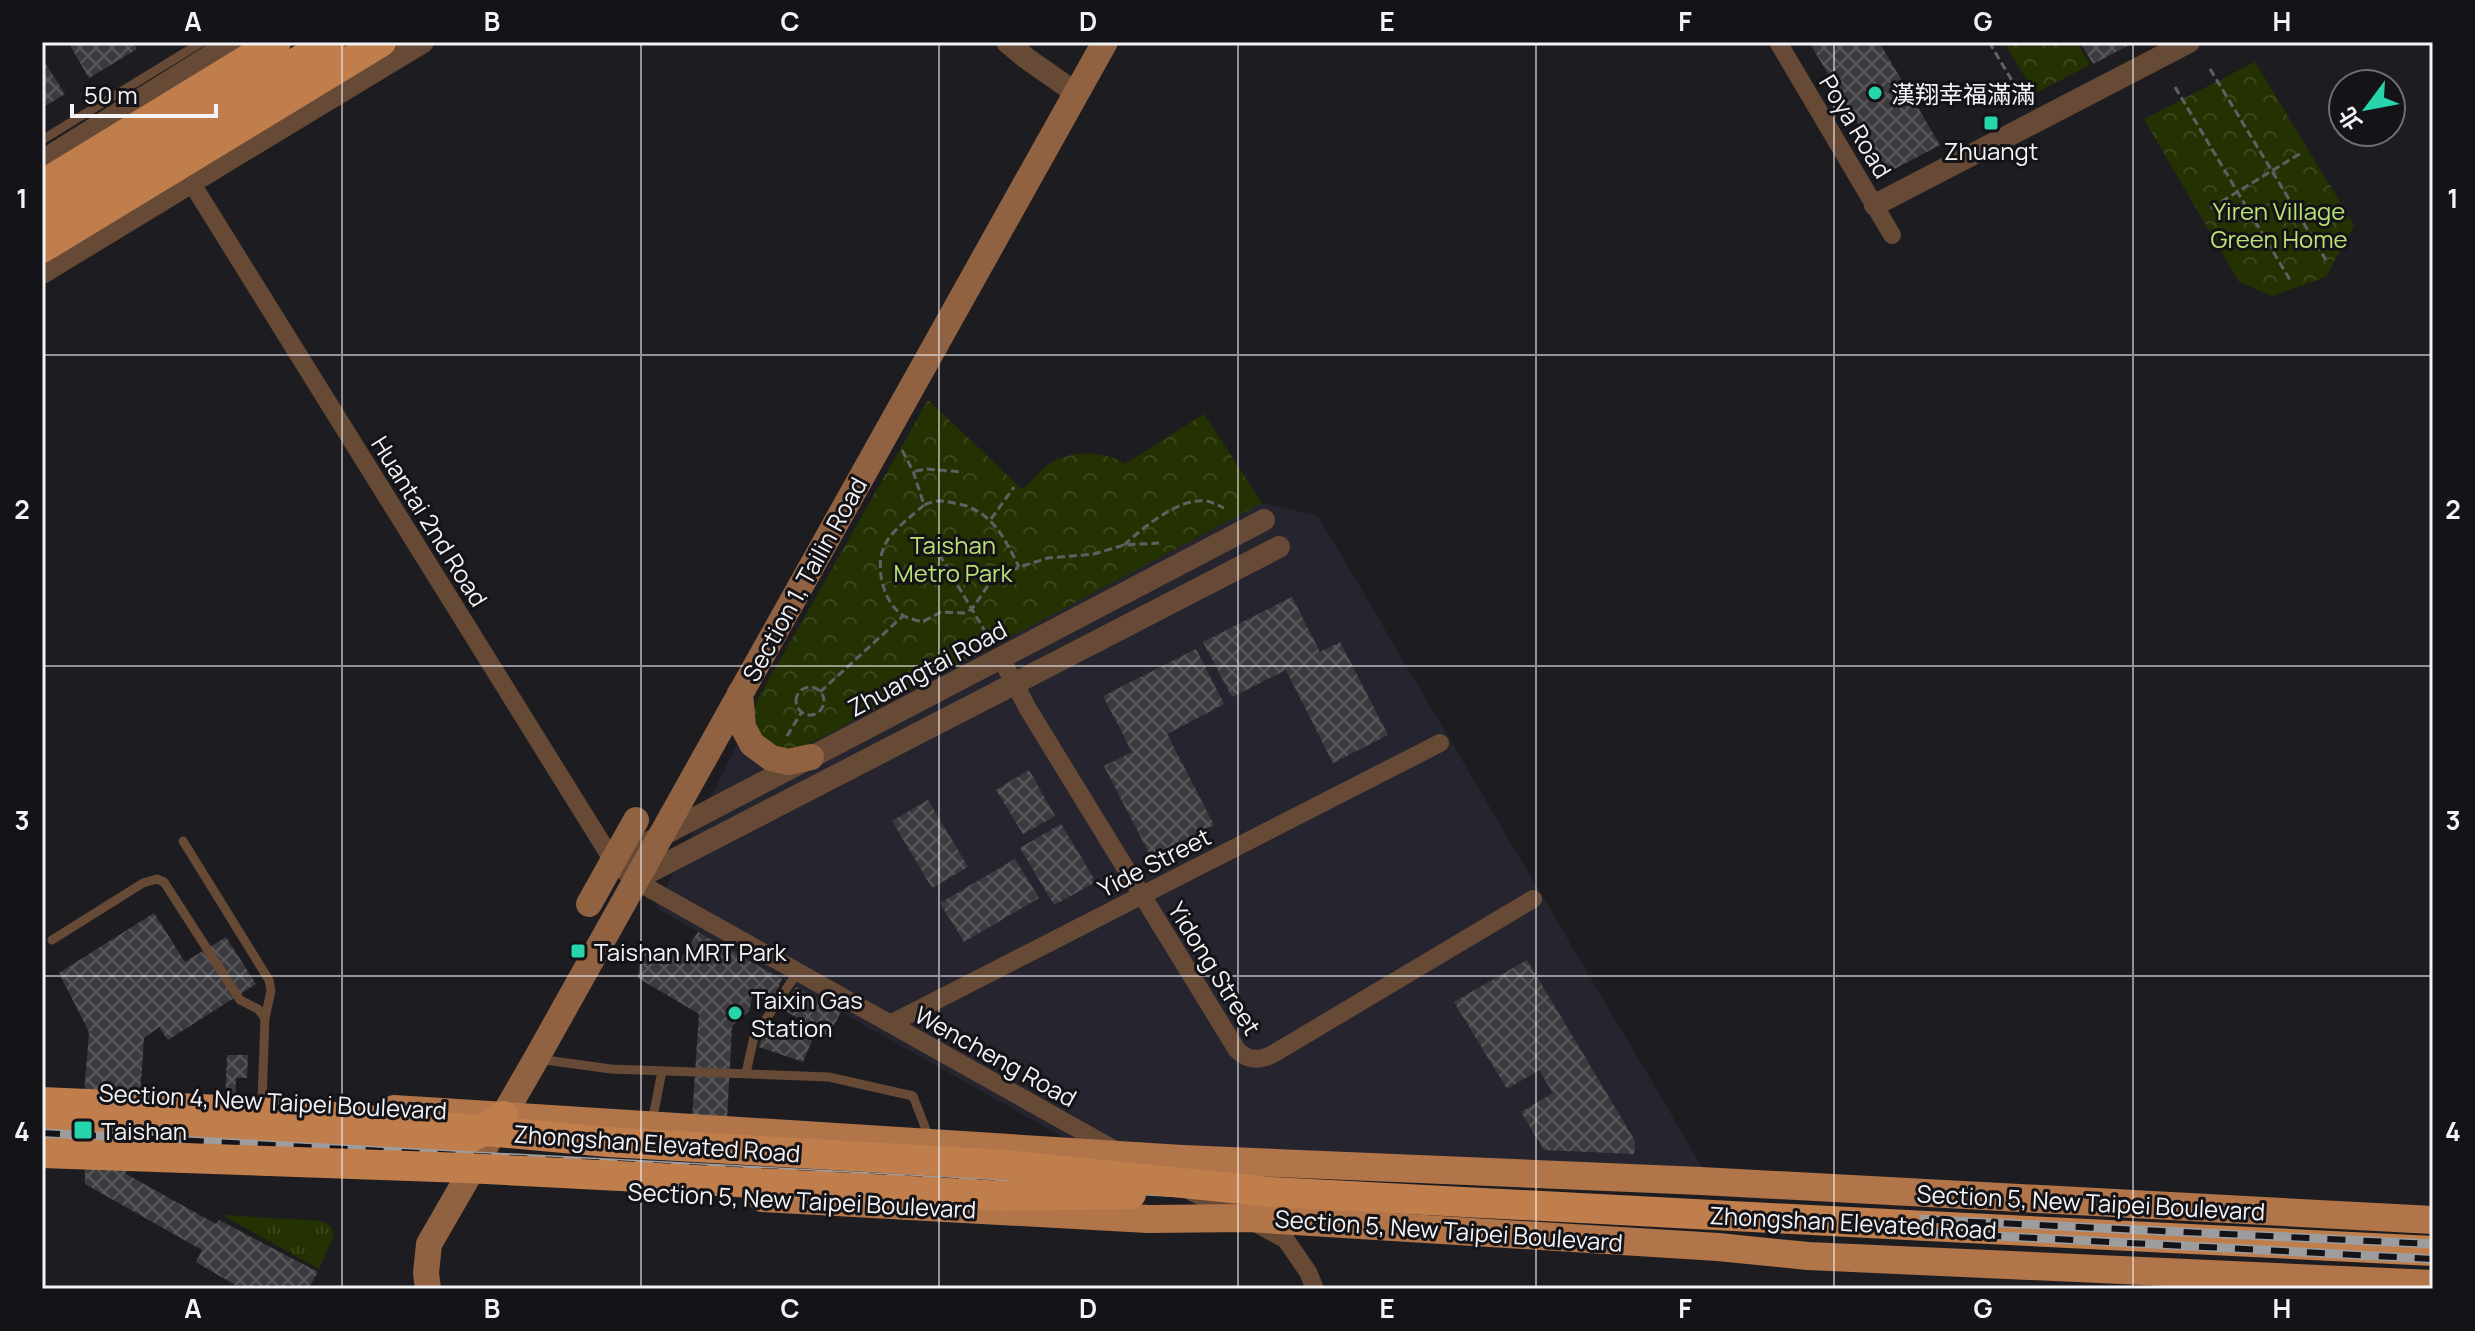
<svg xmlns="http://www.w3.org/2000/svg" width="2475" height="1331" font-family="Manrope,'Noto Sans TC',sans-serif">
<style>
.built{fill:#26252f}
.grass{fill:url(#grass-tufts)}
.park{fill:url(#park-crowns)}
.building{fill:url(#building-cross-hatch)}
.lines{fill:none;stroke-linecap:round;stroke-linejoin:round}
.path{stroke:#605f63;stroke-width:3;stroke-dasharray:8 4;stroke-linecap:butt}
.service{stroke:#674a35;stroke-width:9}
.minor{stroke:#674a35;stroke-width:18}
.tertiary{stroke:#674a35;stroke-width:22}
.secondary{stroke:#916241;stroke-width:26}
.primary{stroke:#b17549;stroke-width:28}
.trunk{stroke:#c07e4d;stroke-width:30}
.rail-casing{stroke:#9d9c9f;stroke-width:9}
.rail{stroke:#141317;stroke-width:6;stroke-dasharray:18;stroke-linecap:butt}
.trunk-bridge{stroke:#c07e4d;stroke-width:30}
.grid{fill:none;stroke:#f4f3f6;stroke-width:2;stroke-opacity:0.55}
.poi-dot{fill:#27d5ad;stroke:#141317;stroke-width:3}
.labels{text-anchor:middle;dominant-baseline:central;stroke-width:6;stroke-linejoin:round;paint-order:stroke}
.poi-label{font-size:24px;fill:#f4f3f6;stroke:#141317;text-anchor:start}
.street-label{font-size:24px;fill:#f4f3f6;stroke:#141317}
.park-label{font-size:24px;fill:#bbe275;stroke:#141317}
.neatline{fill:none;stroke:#f4f3f6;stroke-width:3}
.grid-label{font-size:26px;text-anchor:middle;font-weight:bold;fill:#f4f3f6}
</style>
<defs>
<pattern id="grass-tufts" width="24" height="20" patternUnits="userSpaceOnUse" patternTransform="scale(2)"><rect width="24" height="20" fill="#243202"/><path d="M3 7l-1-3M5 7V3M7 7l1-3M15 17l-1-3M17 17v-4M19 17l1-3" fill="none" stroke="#3a461b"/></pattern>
<pattern id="park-crowns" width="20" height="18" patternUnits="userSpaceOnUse" patternTransform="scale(2)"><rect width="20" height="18" fill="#243202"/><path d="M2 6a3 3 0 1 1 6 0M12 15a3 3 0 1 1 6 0" fill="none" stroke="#3a461b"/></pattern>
<pattern id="building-cross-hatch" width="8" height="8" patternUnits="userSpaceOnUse" patternTransform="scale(2)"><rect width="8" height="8" fill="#3b3b3f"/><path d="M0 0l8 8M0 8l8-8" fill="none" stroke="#58585b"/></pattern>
</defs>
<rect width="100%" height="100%" fill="#1d1c20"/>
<path class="built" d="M1262,503L1318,516L1704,1170L1068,1140L656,908L751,716L802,748Z"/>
<path class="grass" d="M222,1215L322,1221L331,1226L334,1235L319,1269Z"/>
<path class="park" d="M2004,42H2077L2090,65L2035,93Z
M2255,62L2354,225L2326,277L2272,296L2239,282L2144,119Z
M928,400L1022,489C1031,483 1037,474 1045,467C1066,450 1103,449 1125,464L1204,414L1262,503L802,748L788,751L769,748L751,716L757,700Z"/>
<path class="building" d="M68,42H133L137,49L89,78Z
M1809,42H1879L1940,145L1887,173Z
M2080,42H2135L2093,64Z
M42,58L65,94L42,108Z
M1292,597L1320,652L1340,642L1388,735L1333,763L1286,670L1232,697L1203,642Z
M1196,649L1224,704L1167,734L1214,825L1151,857L1104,766L1132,752L1103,696Z
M1029,770L1055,816L1023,834L996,790Z
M928,800L968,867L932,888L892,821Z
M1061,824L1096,882L1054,905L1020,848Z
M1015,859L1039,898L964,942L940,903Z
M154,913L185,962L226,937L256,984L168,1040L159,1027L144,1038L140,1098L225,1103L227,1055H248L247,1078H236L235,1104L127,1165L126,1174L216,1224L219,1220L318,1272L308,1289H242L196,1262L202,1250L85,1184L84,1095L89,1032L59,973Z
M698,932L782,979L771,1004L753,993L749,1011L732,1026L727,1122L692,1119L699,1014L638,978L640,957L645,952L655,948L681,958Z
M1527,960L1635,1141L1634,1154L1544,1150L1521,1112L1553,1093L1539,1070L1507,1089L1454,1002Z
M796,987L841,1012L828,1036L782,1009Z
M766,1023L813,1038L803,1062L759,1047Z"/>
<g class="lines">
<path class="path" d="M1989,42L2026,104
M2210,69L2326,260
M2175,87L2290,280
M2211,208L2301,153
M902,450L913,471L924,505C936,500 941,500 954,503C991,509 1004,537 1019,567
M915,471L927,469L963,472
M924,505C912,516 896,527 887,541C873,562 882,603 904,616C909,619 917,620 922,622L941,612L964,613L972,609L989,584L1019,567L1048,558L1094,554L1124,545L1159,543
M991,519L1014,487
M933,544L986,633
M1124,545C1143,528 1179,497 1207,501C1212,502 1219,506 1224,508
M796 701a14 14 0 1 1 28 0a14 14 0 1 1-28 0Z
M820,692L903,616
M787,736L801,713"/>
<path class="service" d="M42,140L202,42
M183,841L269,980L271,991L265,1018
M52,940L143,883L157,879L164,882L240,1000L258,1009L265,1018L262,1101
M538,1059L611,1069L829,1077L913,1096L930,1140
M746,1073L754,1037L797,973
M652,1122L662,1071"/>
<path class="minor" d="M1778,42L1892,235
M191,182L613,861L634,880L1117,1151
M1001,658L1028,709L1237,1050C1248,1061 1259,1061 1273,1054L1533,899
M890,1024L1440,743
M1192,1192L1247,1218L1286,1240L1308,1272L1315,1289"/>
<path class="tertiary" d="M1007,42L1026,58L1076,93
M42,161L232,42
M1875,205L2189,42
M42,273L423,42
M613,861L1264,520
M634,880L1279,547"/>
<path class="secondary" d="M740,693L743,727L752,744L771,758L788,762L811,757
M589,904L636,820
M428,1289L426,1273L429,1244L536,1059L1105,42"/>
<path class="primary" d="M394,1109L1182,1159L1701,1181L2433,1220
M762,1198L1148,1219L1247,1218L1718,1247L1808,1256L2433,1284"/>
<path class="trunk" d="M42,185L276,42
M42,215L330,42
M42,248L381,42
M42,1128L451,1148L479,1133L503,1116
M1907,1225L2433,1251"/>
<defs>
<path id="rail" d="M42,1133L2433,1259
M1788,1213L2433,1244"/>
</defs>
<use href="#rail" class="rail-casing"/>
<use href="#rail" class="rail"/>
<path class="trunk-bridge" d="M42,1102L289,1113L608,1142L1005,1165L1272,1192L1907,1225
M42,1153L466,1168L1005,1196L1131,1194"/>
</g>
<path class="grid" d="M342,42V1289M641,42V1289M939,42V1289M1238,42V1289M1536,42V1289M1834,42V1289M2133,42V1289M42,355H2433M42,666H2433M42,976H2433"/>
<g class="poi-dot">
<circle cx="1875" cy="93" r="8"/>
<rect x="1983" y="115" width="16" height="16" rx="4"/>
<rect x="570" y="943" width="16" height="16" rx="4"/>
<circle cx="735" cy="1013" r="8"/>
<rect x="73" y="1120" width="20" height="20" rx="4"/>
</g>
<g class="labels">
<g class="poi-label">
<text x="1891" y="93">漢翔幸福滿滿</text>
<text x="1991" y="150" text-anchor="middle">Zhuangt</text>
<text x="594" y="951">Taishan MRT Park</text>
<text x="751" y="999">Taixin Gas<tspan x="751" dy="28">Station</tspan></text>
<text x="101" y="1130">Taishan</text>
</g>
<g class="street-label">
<text transform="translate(1856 126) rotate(59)">Poya Road</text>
<text transform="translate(430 521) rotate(58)">Huantai 2nd Road</text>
<text transform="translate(804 579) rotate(-61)">Section 1, Tailin Road</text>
<text transform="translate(927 668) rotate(-28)">Zhuangtai Road</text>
<text transform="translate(1154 862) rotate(-27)">Yide Street</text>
<text transform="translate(1215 968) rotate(58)">Yidong Street</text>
<text transform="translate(996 1056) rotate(29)">Wencheng Road</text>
<text transform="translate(273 1101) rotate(3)">Section 4, New Taipei Boulevard</text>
<text transform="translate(657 1143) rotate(4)">Zhongshan Elevated Road</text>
<text transform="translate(802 1200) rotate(3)">Section 5, New Taipei Boulevard</text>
<text transform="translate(2091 1202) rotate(3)">Section 5, New Taipei Boulevard</text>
<text transform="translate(1853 1222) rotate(3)">Zhongshan Elevated Road</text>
<text transform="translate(1449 1230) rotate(4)">Section 5, New Taipei Boulevard</text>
</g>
<g class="park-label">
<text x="2279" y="210">Yiren Village<tspan x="2279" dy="28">Green Home</tspan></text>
<text x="953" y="544">Taishan<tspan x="953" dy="28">Metro Park</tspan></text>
</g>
</g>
<rect width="2475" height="1331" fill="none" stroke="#141317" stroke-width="88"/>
<g transform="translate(2367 108) rotate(238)"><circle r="38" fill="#141317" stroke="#6e6d70" stroke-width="2"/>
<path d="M0-6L14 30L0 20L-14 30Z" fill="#27d5ad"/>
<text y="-12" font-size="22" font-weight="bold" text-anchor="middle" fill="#f4f3f6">北</text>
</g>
<path d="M72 104v12h144v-12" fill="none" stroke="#f4f3f6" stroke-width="4"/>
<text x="84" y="104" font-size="24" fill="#f4f3f6" stroke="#141317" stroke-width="6" paint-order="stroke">50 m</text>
<rect x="44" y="44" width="2387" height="1243" class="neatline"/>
<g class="grid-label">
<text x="193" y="31">A</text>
<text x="492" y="31">B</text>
<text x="790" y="31">C</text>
<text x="1088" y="31">D</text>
<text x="1387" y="31">E</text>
<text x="1685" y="31">F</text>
<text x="1983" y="31">G</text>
<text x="2282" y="31">H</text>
<text x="22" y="208">1</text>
<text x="2453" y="208">1</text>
<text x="22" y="519">2</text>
<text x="2453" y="519">2</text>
<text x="22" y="830">3</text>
<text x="2453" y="830">3</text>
<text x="22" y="1141">4</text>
<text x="2453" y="1141">4</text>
<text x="193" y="1318">A</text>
<text x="492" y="1318">B</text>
<text x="790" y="1318">C</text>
<text x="1088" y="1318">D</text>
<text x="1387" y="1318">E</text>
<text x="1685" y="1318">F</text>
<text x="1983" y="1318">G</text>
<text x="2282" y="1318">H</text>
</g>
</svg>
